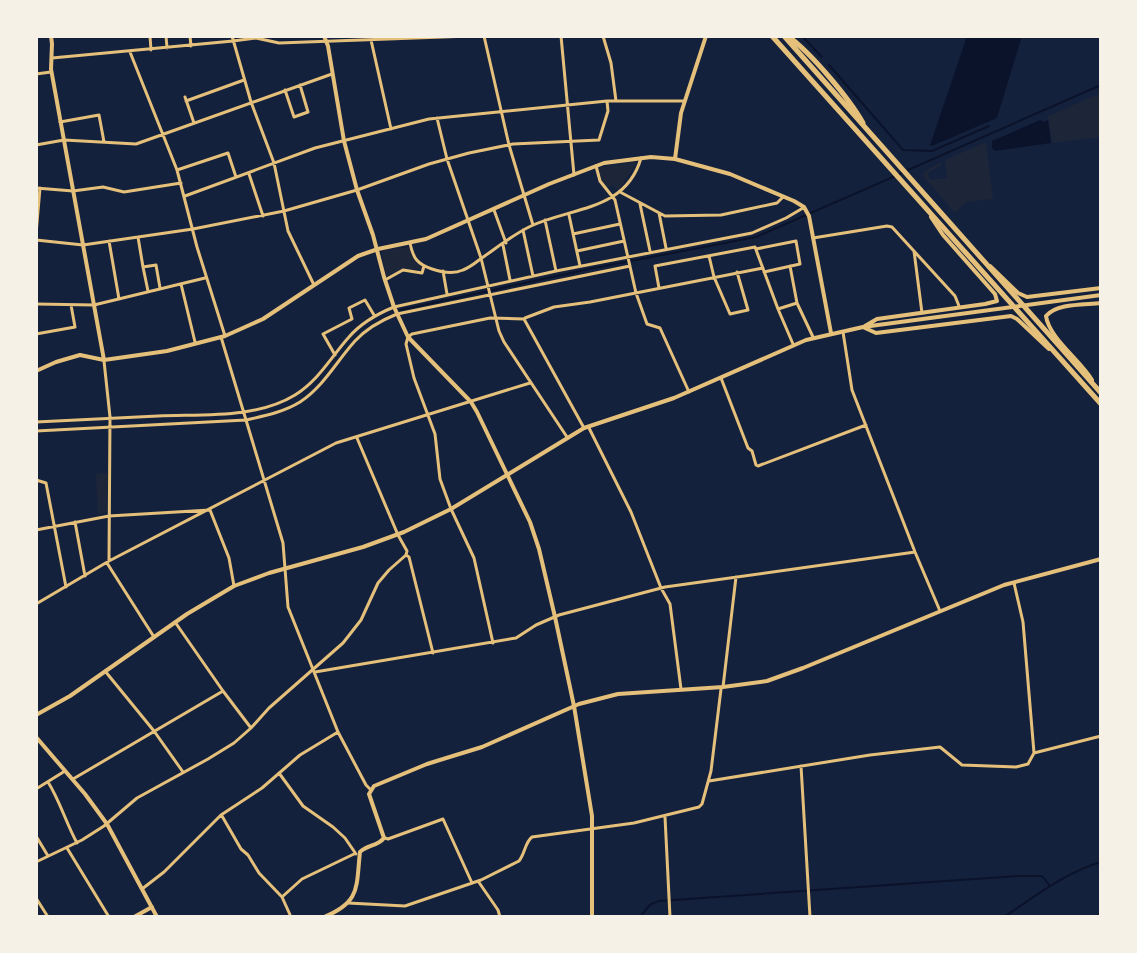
<svg xmlns="http://www.w3.org/2000/svg" width="1137" height="953" font-family="Mulish,sans-serif">
<style>
.green{fill:#1d2539}
.water{fill:#0b132b}
.lines{fill:none;stroke-linecap:round;stroke-linejoin:round}
.stream{stroke:#0b132b;stroke-width:2}
.minor{stroke:#e5c07b;stroke-width:3}
.tertiary{stroke:#e5c07b;stroke-width:4}
.secondary{stroke:#e5c07b;stroke-width:4}
.trunk{stroke:#e5c07b;stroke-width:5}
</style>
<rect width="100%" height="100%" fill="#14213d"/>
<path class="green" d="M1101,93V137L1052,143L1048,116Z
M986,142L993,199L966,202L955,213L923,176L925,171L941,162V165L928,173V175L931,180L947,178L945,160Z
M635,162L636,164L618,191L613,185L607,188L602,181L598,169L601,167Z
M410,247C412,256 414,262 422,267V269H403L388,277L386,276L382,254L384,250Z
M108,473L107,512L98,515L96,474Z"/>
<path class="water" d="M967,36H1022L997,118L932,146L930,145Z
M1040,120L1043,122L1048,120L1051,143L995,151L992,148V141Z"/>
<g class="lines">
<path class="stream" d="M802,36L822,57
M829,65L903,150L932,151L989,126
M908,170L1101,85
M400,310L594,268L756,237L902,173
M642,914L651,904L659,901L1019,876H1042L1050,886
M1004,917C1034,897 1066,872 1101,862"/>
<path class="minor" d="M150,36L151,50
M166,36L167,48
M190,36L191,46
M232,36L251,102L274,163L288,231L314,285
M484,36L509,145L533,225
M561,36L574,175
M603,36L611,63L616,101
M371,40L391,129
M130,52L177,170L197,247L225,336
M52,58L233,41L256,38L279,43L470,36
M36,74L51,72
M285,90L294,117L308,112L300,85
M185,97L194,123
M186,101L244,80
M437,118L447,159L481,258L499,331L504,342L567,437
M60,122L99,115L104,142
M36,145L64,140L136,144L332,74
M596,166L600,181L615,200L636,293L647,324L660,328L689,392
M177,170L228,153L236,177
M249,174L263,216
M36,188L73,191L103,187L124,192L181,183
M620,192L665,216L721,215L777,203L783,197
M185,196L315,148L429,119L607,101H684
M640,204L650,251
M494,210L506,243
M659,213L666,248
M569,215L580,266
M545,220L556,271
M523,230L533,276
M36,234L40,188
M573,234L620,224
M138,237L143,267L156,265L160,288
M813,238L887,226L892,227L955,296L959,306
M36,240L83,245L193,229L284,211L357,190L429,164L469,153L513,144L599,140L608,111L607,101
M109,241L119,299
M410,243C413,258 417,264 432,269C441,272 454,274 463,270C468,268 474,264 479,260C495,249 512,235 531,226C572,207 626,211 641,158
M503,245L510,280
M756,249L796,241L800,264L764,272
M577,251L624,241
M914,251L922,313
M709,256L714,277L730,314L748,310L737,272
M790,266L797,303L813,337
M143,267L148,291
M443,271L447,294
M385,280L403,270L422,273L424,266
M181,284L195,342
M659,288L655,266L755,247L778,309L793,344
M36,304L94,305L205,278
M778,309L797,303
M525,318L554,307L590,302L763,268
M843,332L852,390L915,552L940,611
M36,334L75,327L71,305
M221,337L283,543L288,607L338,732L366,785L371,790
M335,355L323,334L352,319L349,308L365,300L374,315
M104,361L110,417L109,561
M721,378L748,448L752,451L756,465L758,466L866,425
M36,422C77,420 117,418 158,416C202,414 256,419 295,395C319,380 331,357 349,337C361,323 377,314 394,307L556,271L752,233L786,218L803,208
M589,428L631,512L661,588L670,604L681,689
M36,431L246,420C264,416 284,412 300,402C324,386 336,362 355,341C366,329 382,320 397,314L630,266
M357,438L398,535L407,551L406,555L409,557L433,653
M36,480L46,483L66,587
M75,522L85,576
M36,530L109,516L210,510L229,558L234,586
M107,563L154,637
M1014,583L1023,622L1034,753
M36,604L109,561L336,443L530,383
M493,643L474,558L451,509L440,479L435,434L414,378L406,344L408,337L412,334L490,318L524,319L584,428
M105,671L154,731L183,772
M315,672L516,638L536,625L559,615L665,587L915,552
M723,687L736,577
M223,691L251,728
M801,766L810,917
M279,773L303,806L333,827L345,838L356,854
M73,779L223,691L175,622
M709,781L870,755L940,747L962,765L1016,767L1028,764L1034,753L1101,736
M48,782C60,801 66,823 77,843
M36,789L65,771
M222,816L241,849L248,855L259,873L282,897L291,917
M665,817L670,917
M36,836L48,856
M385,838L388,839L443,819L472,883
M67,848L109,917
M36,862L82,840L104,826L137,798L208,759L234,743L251,728L269,708L343,643L361,620L378,583L389,570L406,555
M478,881L498,910L500,917
M142,889L164,872L221,815L262,788L300,755L338,732
M282,897L302,879L354,854
M36,898L48,917
M348,903L405,906L481,880L519,861C525,854 525,842 532,837L634,823L699,807L702,804L711,771L721,689"/>
<path class="tertiary" d="M51,36L52,44L51,69L104,360
M324,36L328,46L344,141L357,190L373,235L384,277L394,307L408,337L471,402L477,412L530,522L539,549L555,617L574,706L592,816V917
M675,159L681,113L706,36
M36,371L56,362L80,355L104,360L167,351L225,336L263,319L358,256L378,249L426,239L549,184L604,163L651,157L675,159L730,174L794,201L804,207L809,216L831,333
M36,737L85,794L107,824L157,917
M134,917L152,907
M324,917C361,902 356,887 360,852C367,845 378,846 384,838L369,794L374,786L427,764L482,747L579,704L618,694L723,687L767,681L803,668L1004,585L1101,559"/>
<path class="secondary" d="M990,266L1018,293L1027,297L1101,288
M865,326L877,319L985,304L997,301L995,294L943,235L931,217
M865,328L876,333L1011,316L1017,319L1049,349
M1092,380C1080,360 1049,338 1046,316C1057,303 1084,305 1101,303
M36,715L70,696L187,614L234,586L269,573L363,547L404,532L451,509L584,428L674,398L806,340L863,327L1101,295"/>
<path class="trunk" d="M772,36L1101,404
M784,36L1101,393
M788,36C811,53 849,98 863,123"/>
</g>
<rect width="1137" height="953" fill="none" stroke="#f6f1e7" stroke-width="76"/>
</svg>
